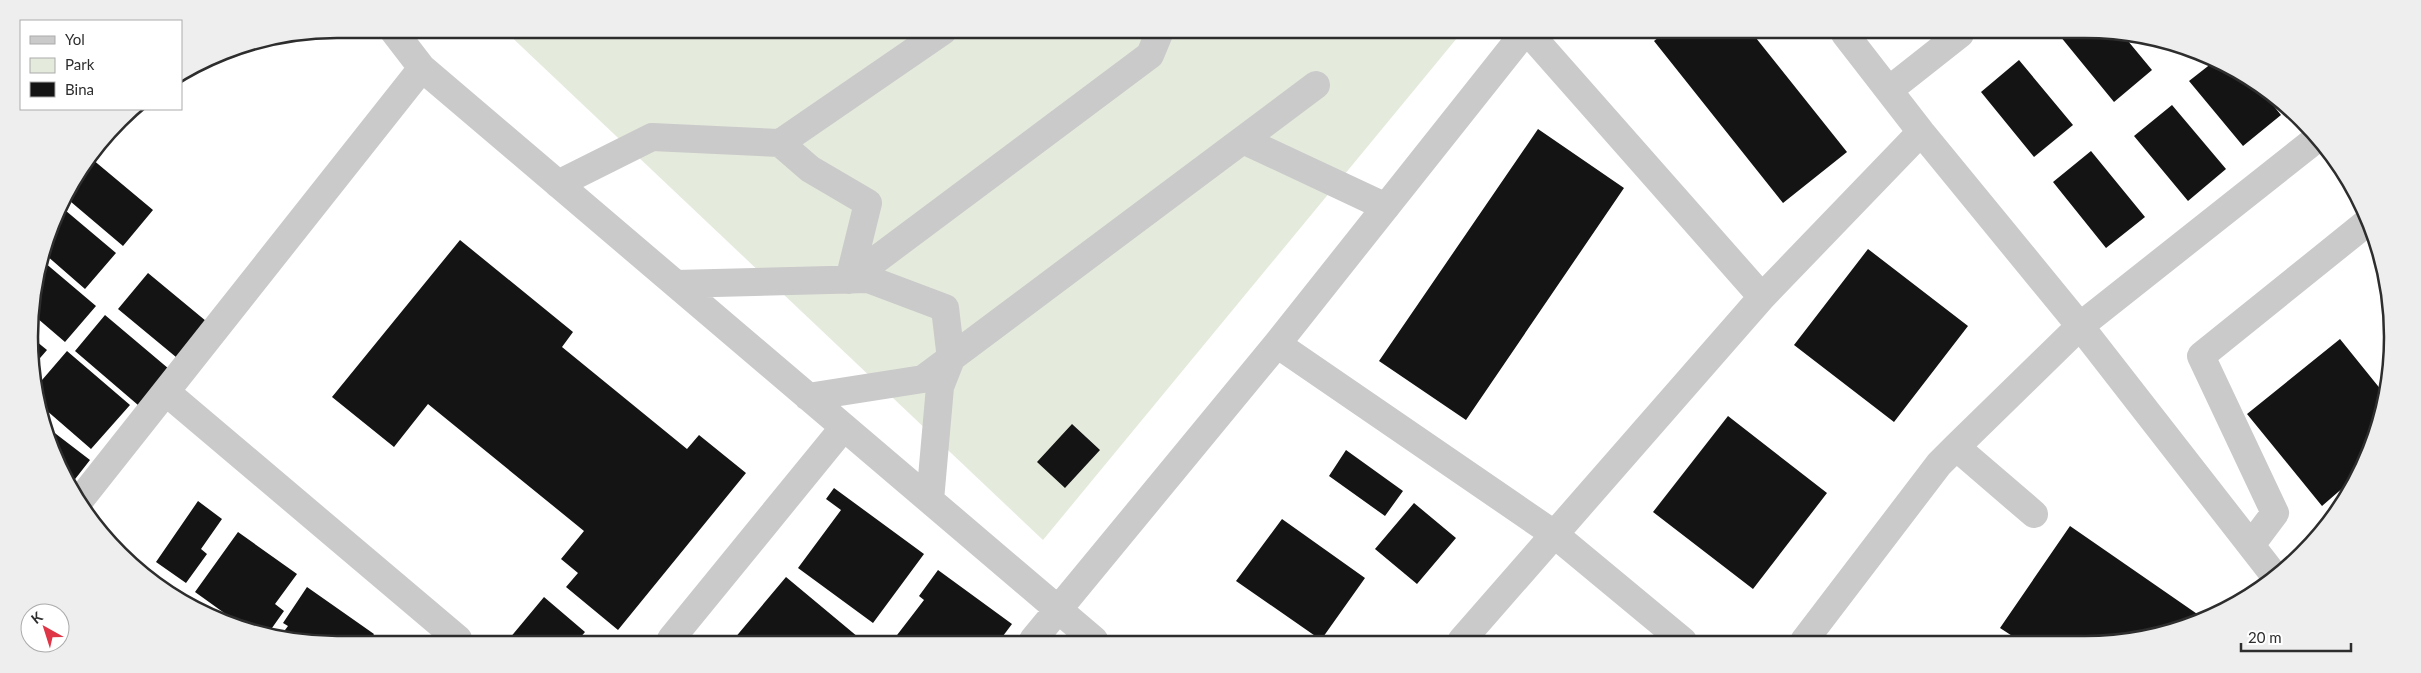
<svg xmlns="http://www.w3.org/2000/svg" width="2421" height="673" font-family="Lato,sans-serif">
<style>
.green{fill:#e4eadc}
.building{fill:#141414}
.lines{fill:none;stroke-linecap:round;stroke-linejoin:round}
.minor{stroke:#cacaca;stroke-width:28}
.rim{fill:none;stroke:#2d2d2d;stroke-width:2.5}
</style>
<rect width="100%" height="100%" fill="#fff"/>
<path class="green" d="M503,29L1462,32L1043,540Z"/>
<path class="building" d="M1664,33H1752L1847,152L1783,203L1654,41Z
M2062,34L2123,35L2152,70L2114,102L2060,36Z
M2019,60L2073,125L2034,157L1981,92Z
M2212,63L2252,79L2281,115L2243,146L2189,81Z
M2172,105L2226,169L2188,201L2134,136Z
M1538,129L1624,188L1466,420L1379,361Z
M2091,151L2145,217L2106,248L2053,182Z
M92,159L153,210L123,246L64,196Z
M59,205L116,253L85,289L46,255Z
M460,240L573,332L562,347L687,449L699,435L746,473L618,630L566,587L578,573L561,559L584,531L428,404L394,447L332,397Z
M1868,249L1968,326L1894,422L1794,345Z
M44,262L96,306L65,342L30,312Z
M148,273L212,326L182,362L118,309Z
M105,315L169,369L138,405L75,351Z
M31,337L47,350L34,365Z
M2340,339L2386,396L2360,473L2322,506L2247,414Z
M67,351L130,405L91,449L38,403L36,387Z
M1728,416L1827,493L1753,589L1653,512Z
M43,424L90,460L72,483L62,463Z
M1072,424L1100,450L1065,488L1037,462Z
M1346,450L1403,491L1385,516L1329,476Z
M834,488L924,554L873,623L798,568L841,510L826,499Z
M198,501L222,519L201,549L207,554L186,583L156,562Z
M1414,503L1456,538L1417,584L1375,549Z
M1282,519L1365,578L1321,640L1236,581Z
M2070,526L2203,618L2124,642L2020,641L2000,628Z
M238,532L297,574L275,604L284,611L267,635L241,625L195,592Z
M938,570L1012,624L1000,640L894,639L924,600L919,596Z
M150,572L178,595L176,597L149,573Z
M786,577L858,637L856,639H734Z
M307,587L374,634L371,639L279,638L288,626L283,623Z
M544,597L585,632L579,639H509Z"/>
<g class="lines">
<path class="minor" d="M392,29L422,68L1094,640
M1529,33L1762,297
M1845,34L1921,132L2080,326L2274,575
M1889,90L1960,34
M1243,140L1386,207
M780,143L810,169L868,203L849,280
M558,184L652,137L780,143L943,31
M849,280L1150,55L1160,31
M676,284L868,279L945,308L951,359L940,387L930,500
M1277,344L1554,534L1683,641
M166,392L458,639
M808,397L923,379L1316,85
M1956,447L2034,514
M80,500L422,68
M2251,545L2275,513L2201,356L2365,224
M671,639L844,427
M1033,640L1277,344L1524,33
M1462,640L1762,297L1921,132
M1804,641L1939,464L1956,447L2080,326L2315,140"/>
</g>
<path d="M0 0H2421V673H0ZM337 38H2085A299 299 0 0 1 2384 337V337A299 299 0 0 1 2085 636H337A299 299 0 0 1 38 337V337A299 299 0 0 1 337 38Z" fill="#eee" fill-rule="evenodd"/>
<path class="rim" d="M337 38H2085A299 299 0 0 1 2384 337V337A299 299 0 0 1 2085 636H337A299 299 0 0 1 38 337V337A299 299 0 0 1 337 38Z"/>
<rect x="20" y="20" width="162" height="90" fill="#ffffff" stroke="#ababab"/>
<rect x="30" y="36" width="25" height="8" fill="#cacaca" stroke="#ababab"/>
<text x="65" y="45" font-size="15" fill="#2d2d2d">Yol</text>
<rect x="30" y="58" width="25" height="15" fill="#e4eadc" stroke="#ababab"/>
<text x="65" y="70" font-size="15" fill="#2d2d2d">Park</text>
<rect x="30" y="82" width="25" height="15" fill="#141414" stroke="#ababab"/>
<text x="65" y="95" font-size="15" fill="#2d2d2d">Bina</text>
<g transform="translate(45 628) rotate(321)"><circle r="24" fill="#ffffff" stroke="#ababab"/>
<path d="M0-4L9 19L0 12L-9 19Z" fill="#de3647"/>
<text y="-8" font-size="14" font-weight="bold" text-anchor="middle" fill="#2d2d2d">K</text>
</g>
<path d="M2241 643v8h110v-8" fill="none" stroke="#2d2d2d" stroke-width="2.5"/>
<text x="2248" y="643" font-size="15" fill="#2d2d2d" stroke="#ffffff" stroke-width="4" paint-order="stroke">20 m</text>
</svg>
